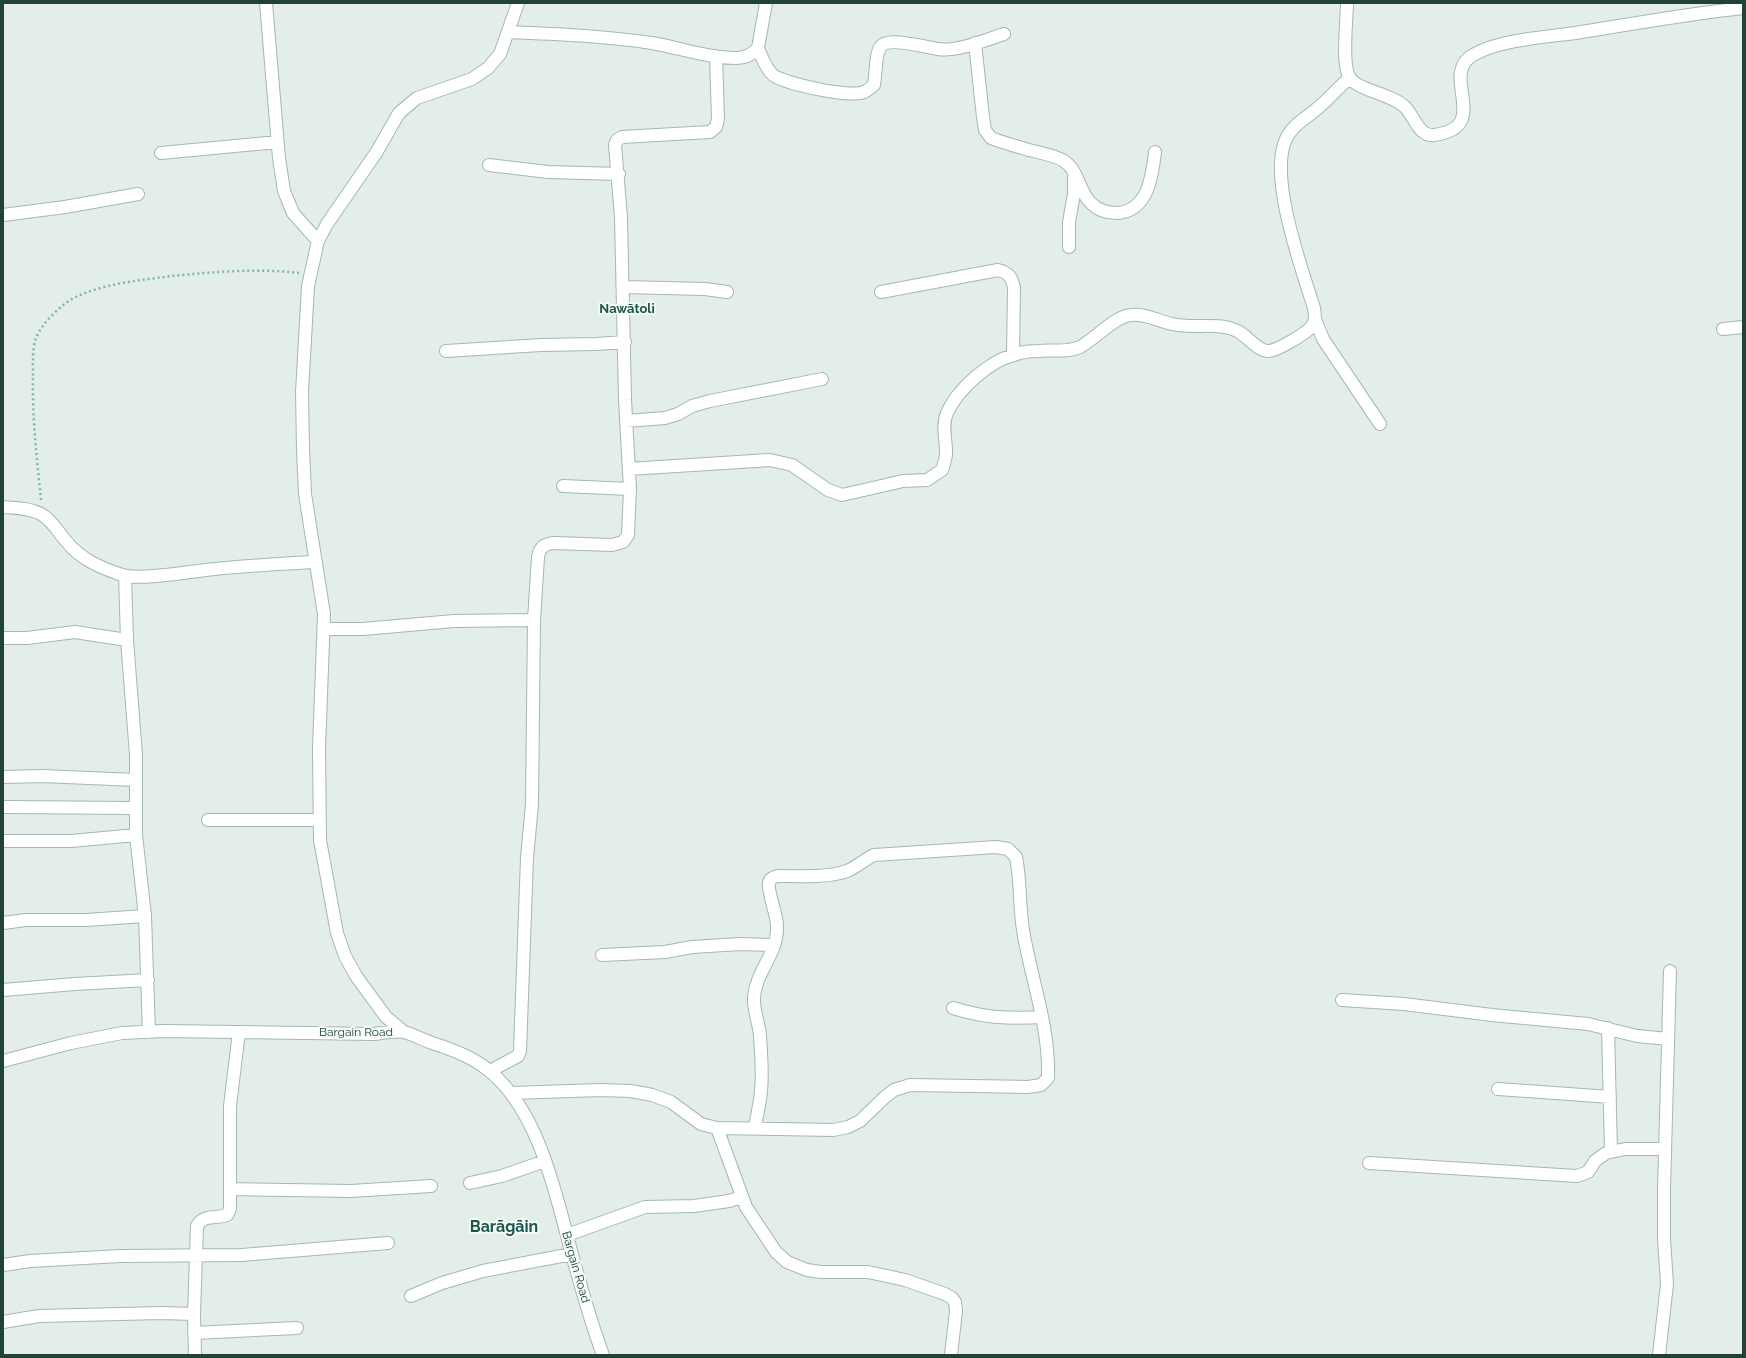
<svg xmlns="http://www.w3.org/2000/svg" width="1746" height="1358" font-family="Raleway,sans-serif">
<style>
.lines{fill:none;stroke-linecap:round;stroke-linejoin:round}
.minor-casing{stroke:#a5b7b1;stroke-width:14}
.path{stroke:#80b5a6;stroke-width:2.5;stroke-dasharray:2 3;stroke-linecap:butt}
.minor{stroke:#fff;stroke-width:12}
.labels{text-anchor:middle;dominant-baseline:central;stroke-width:4;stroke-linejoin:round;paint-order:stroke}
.street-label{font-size:12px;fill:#204239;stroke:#f4faf7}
.neighbourhood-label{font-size:13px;font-weight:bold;fill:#1a5649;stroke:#f4faf7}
.district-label{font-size:16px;font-weight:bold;fill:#1a5649;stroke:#f4faf7}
</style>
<rect width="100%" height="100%" fill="#e3eee9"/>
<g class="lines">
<defs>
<path id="minor" d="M266,3L279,158L284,191L293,213L318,241
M1347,3C1347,19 1341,66 1350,78C1353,83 1362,87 1367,89C1379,94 1396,98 1405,107C1414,116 1419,137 1434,135C1494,127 1438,75 1473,55C1499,40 1545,37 1576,33C1631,24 1687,14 1743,8
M508,32C557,34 604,36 652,43C680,48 708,58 737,58C746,58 752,55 758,48L766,3
M975,43L983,117L985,130L991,138C1004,143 1016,146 1029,150C1041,153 1054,155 1064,161C1080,172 1078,192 1092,204C1099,211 1108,213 1117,213C1148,211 1152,177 1155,152
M758,48C762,57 765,68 773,75C785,84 850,98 864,92C867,91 871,87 874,85C876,75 875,53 881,46C889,37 926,47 938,49C957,52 985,40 1004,34
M161,153L277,142
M489,165L548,172L619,174
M3,215L65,207L138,194
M1069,247V222L1074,194V177
M623,287L705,289L727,292
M881,292L998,270C1009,273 1012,277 1014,288L1013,355
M1315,319L1323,339L1380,424
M1723,329L1743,327
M446,351L541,345L596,344L625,342
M626,421L665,418L678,414L692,406L710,401L822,379
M629,469L770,460L792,465L828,490L842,495L903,481L927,480L942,470C944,465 945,460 946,455C947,442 941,427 947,413C957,390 989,361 1014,355C1021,352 1030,351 1038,351C1052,349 1067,353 1080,347C1095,339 1115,316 1131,315C1145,313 1158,321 1172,324C1192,329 1217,322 1235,330C1247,334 1255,350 1268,351C1277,351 1307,333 1312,326C1316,320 1315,315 1314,308C1302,269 1268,177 1286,139C1292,125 1308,117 1319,107C1330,98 1338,87 1350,78
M563,486L630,489
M3,507C16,508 29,508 41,514C52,520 58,532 66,541C80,559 101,568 122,575C137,580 181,573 198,571C237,566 277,564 316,562
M125,576L127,640L136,755V835L145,916L149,1032
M324,629H363L454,621L534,620
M3,638H27L75,632L127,640
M3,777L42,776L136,780
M3,807L136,808
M208,820H319
M3,841H71L136,835
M3,923L26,920H86L145,916
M602,955L665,952L692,947L740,944L774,945
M3,990L75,984L148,980
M1342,1000L1404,1004L1492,1015L1588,1024L1637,1036L1668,1039
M953,1008C985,1018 1008,1019 1042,1017
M1608,1028L1611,1152
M404,1032L386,1017L356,976L345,956L337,933L320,840L319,748L324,614L305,494L303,449L302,392L308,286L318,241L327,224L376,153L399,113L417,98L472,79L488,68L500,54L518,3
M3,1061L71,1043L122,1033L163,1031L374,1034C383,1033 396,1030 404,1032C415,1035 425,1041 435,1044C454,1050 472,1057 487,1069C537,1107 555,1190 570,1247C580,1284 590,1320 603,1355
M490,1071L518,1056L520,1051L527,858L532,804L534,620L538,557C540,547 544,544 554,543L612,545L623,542L628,535L630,489L625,400L621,217L615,145L617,140L622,137L710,132L716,127L718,119L716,56
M1498,1089L1610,1097
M511,1093L601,1090L631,1091L652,1095L671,1102L701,1124L717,1128L833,1130L848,1127L860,1121L885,1097L894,1090L910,1085L1028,1087L1041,1085L1048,1078C1050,1028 1031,979 1023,930C1019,906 1021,881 1016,857L1008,849L996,847L874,855C865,859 857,867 847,871C828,878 799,876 778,876C774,877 770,878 769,883C767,890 777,915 777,925C779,952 756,971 754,997C753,1010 759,1022 760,1036C761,1054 763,1073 761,1091C760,1103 757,1115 755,1127
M717,1128L746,1207L776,1252L787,1262L807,1270L821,1272H868L905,1280L945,1294L952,1298L955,1302L956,1311L951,1355
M1369,1163L1577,1176L1588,1172L1595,1161L1606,1153L1625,1149H1665
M470,1183L502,1176L545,1161
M230,1189L351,1191L431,1186
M567,1235L645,1207L694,1206L729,1201L742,1197
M3,1265L30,1261L120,1256L242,1255L388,1243
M411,1296L442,1283L483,1271L572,1254
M3,1322L39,1316L161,1313L194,1314
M194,1333L297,1328
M195,1355L194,1314L197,1226C203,1214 216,1219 227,1215L230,1209V1106L239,1032
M1659,1355L1667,1284L1664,1239V1189L1670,971"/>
</defs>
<use href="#minor" class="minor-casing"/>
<path class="path" d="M41,500C37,459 32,418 33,377C33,365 32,349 36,338C42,323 63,302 78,296C107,283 141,280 172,276C214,272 256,268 299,273"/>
<use href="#minor" class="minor"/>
</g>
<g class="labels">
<g class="street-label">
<text x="356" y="1032">Bargain Road</text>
<text transform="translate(576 1267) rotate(74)">Bargain Road</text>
</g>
<g class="neighbourhood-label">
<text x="627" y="308">Nawātoli</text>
</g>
<g class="district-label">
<text x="504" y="1226">Barāgāin</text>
</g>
</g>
<rect width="1746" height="1358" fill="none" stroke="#204239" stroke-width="8"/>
</svg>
